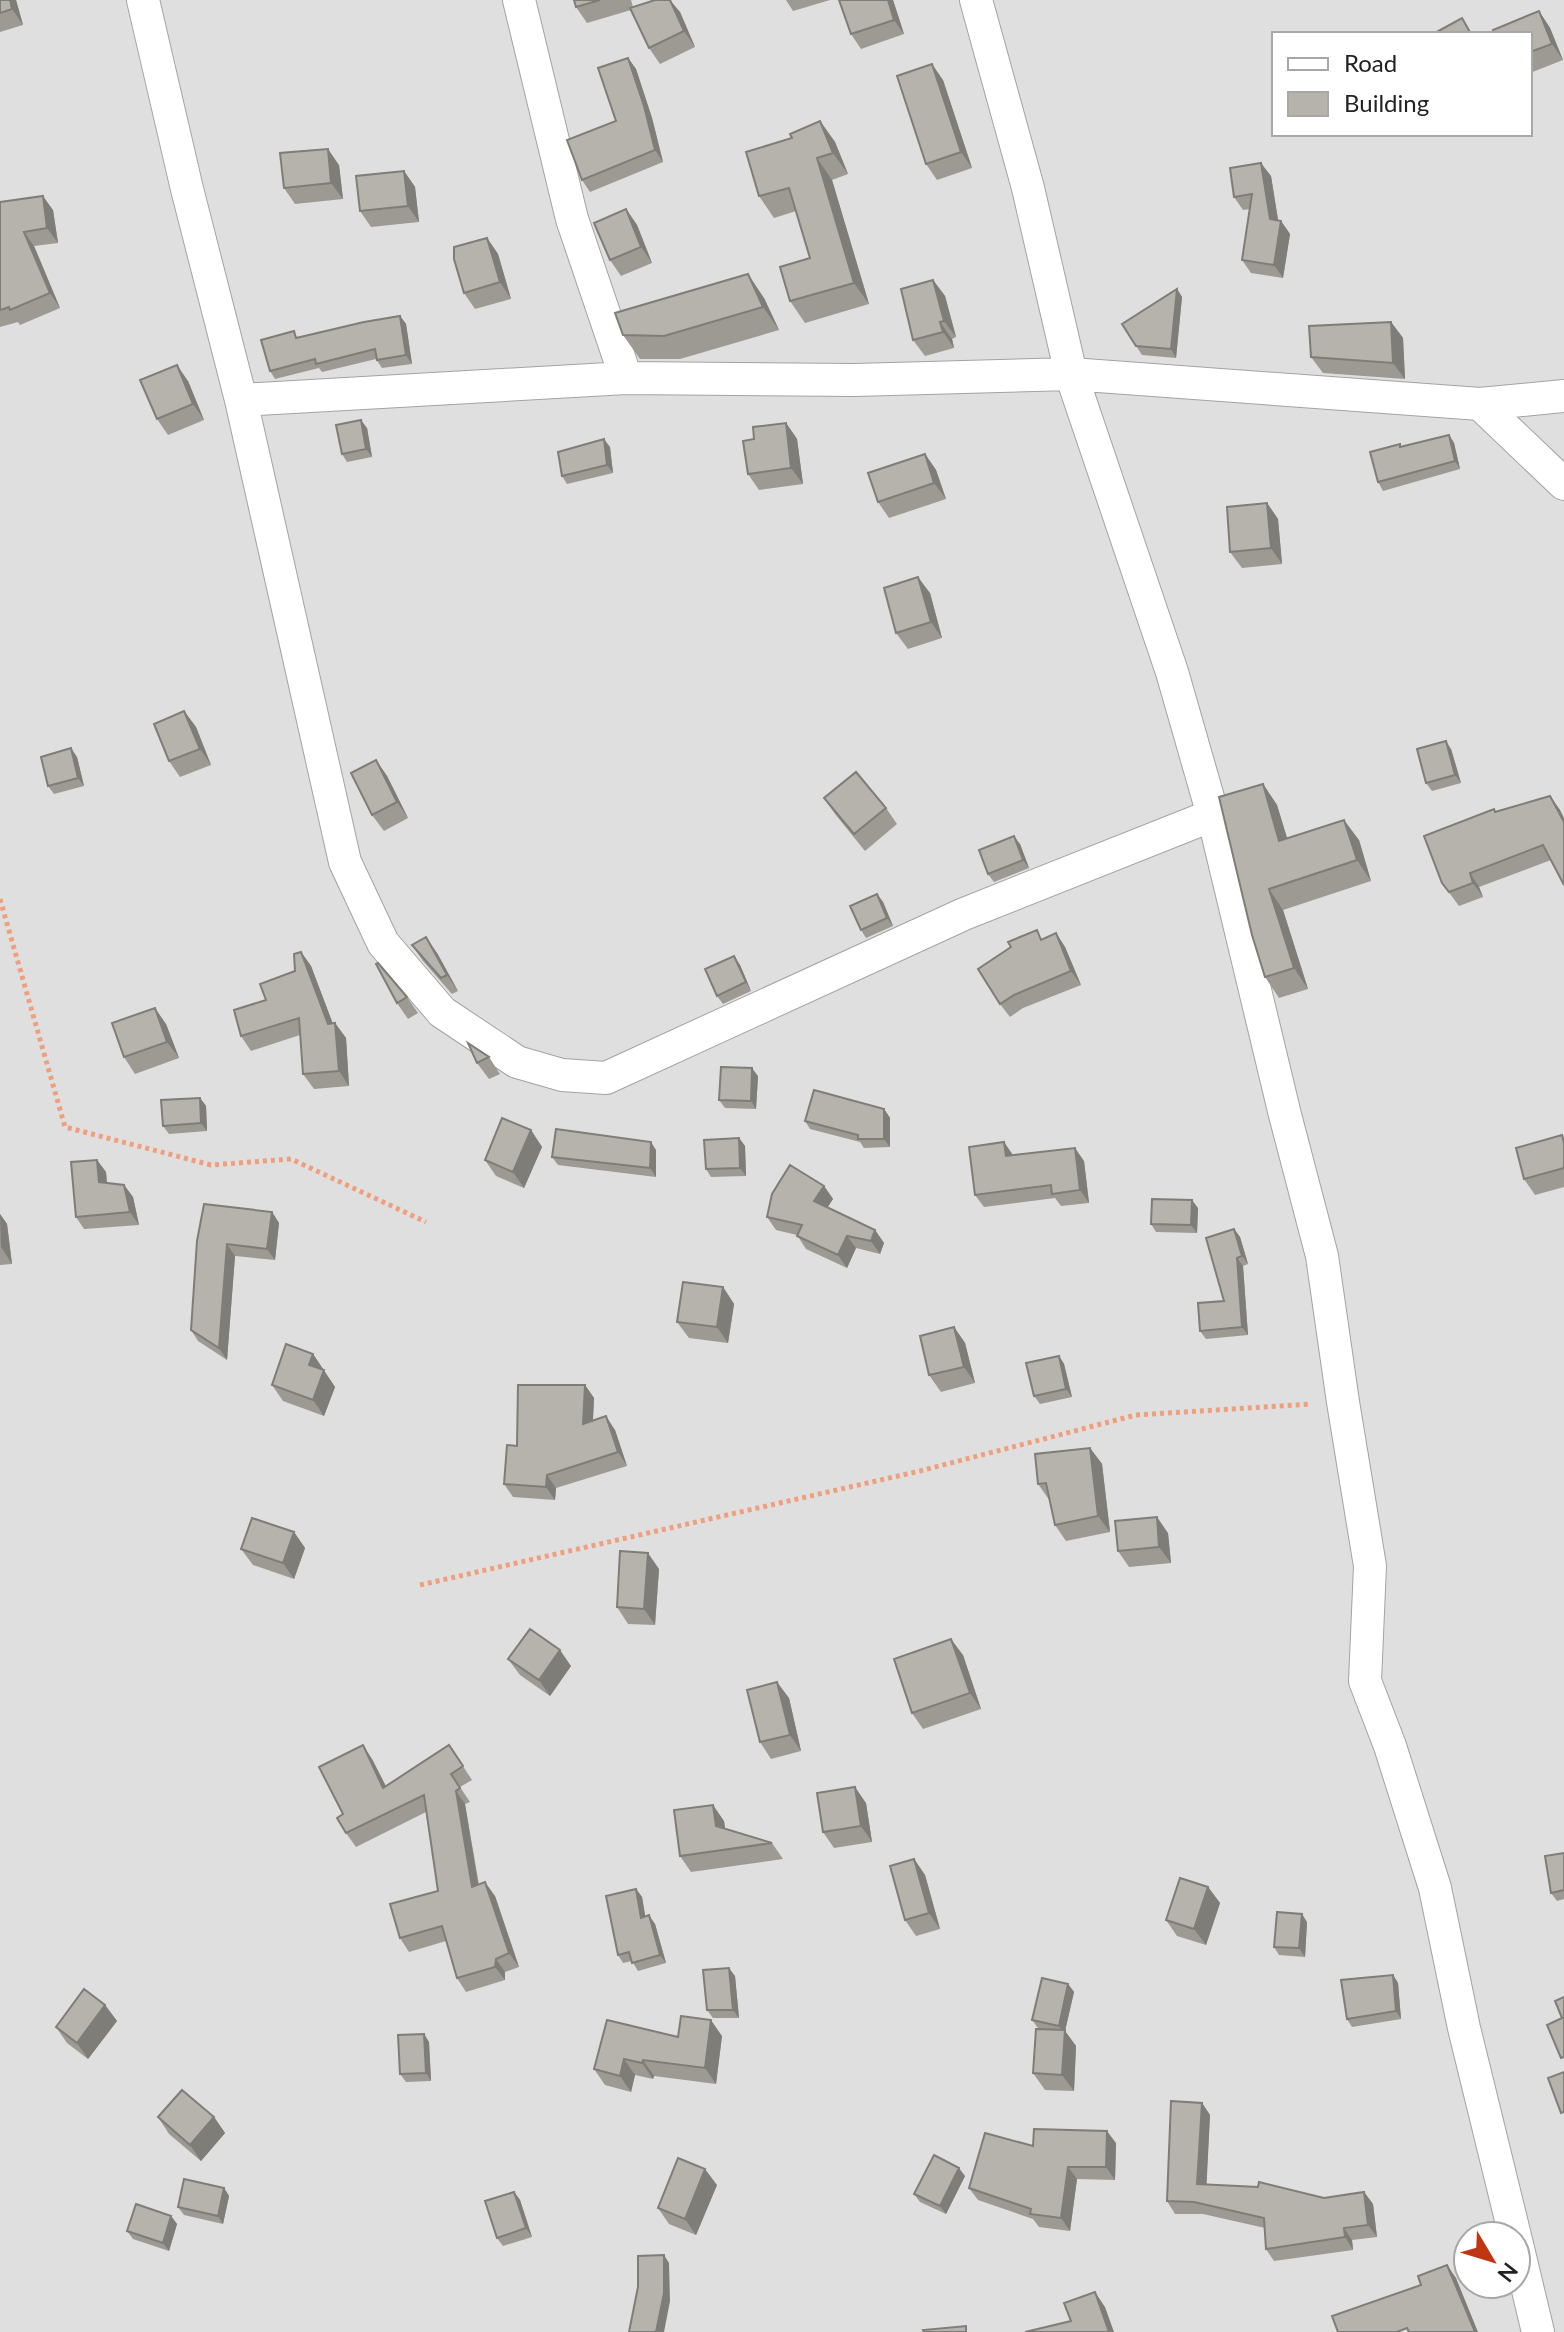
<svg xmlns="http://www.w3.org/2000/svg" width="1564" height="2332" font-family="Lato,sans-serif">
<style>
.residential{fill:#e0dfdf;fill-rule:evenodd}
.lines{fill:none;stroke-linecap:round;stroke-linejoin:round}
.street-casing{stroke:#a3a3a3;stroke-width:34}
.path{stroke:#eea07e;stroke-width:5;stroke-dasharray:4 4;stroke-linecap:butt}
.street{stroke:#fff;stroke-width:32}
.wall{fill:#9d9a94}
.shaded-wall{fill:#7f7d78}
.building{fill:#b6b3ac;stroke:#7f7d78;stroke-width:2}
</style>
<rect width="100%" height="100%" fill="#f1f0e9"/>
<path class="residential" d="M0,0H1564V2332H0ZM1274,34H1530V134H1274ZM1468,2236H1516V2284H1468Z"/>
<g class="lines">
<defs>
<path id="street" d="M143,0L187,189L241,400L345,862L383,943L442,1012L517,1062L562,1075L606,1078L964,914L1213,815
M519,0L572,219L626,378L855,380L1071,374L1480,404L1564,484
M976,0L1028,188L1071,374L1172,672L1213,815L1285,1115L1322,1256L1343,1402L1370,1566L1365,1681L1390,1746L1435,1888L1464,2028L1515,2236
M241,400L626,378
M1480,404L1564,396
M1516,2240L1538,2332"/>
</defs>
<use href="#street" class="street-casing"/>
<path class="path" d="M0,899L65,1127L211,1165L291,1159L426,1222
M420,1585L920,1471L1136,1415L1311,1404"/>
<use href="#street" class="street"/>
</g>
<path class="wall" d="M0,0H16L23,25L0,32Z
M574,0H631L633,7L680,12L695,47L660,64L649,48L631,10L587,23L576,7Z
M786,0H830L793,11Z
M839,0H893L904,34L861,49L851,34Z
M1539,11L1550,28L1563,60L1530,73V34Z
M628,58L636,69L652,118L663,162L590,192L582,180L616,121Z
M943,80L972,168L937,180L926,164Z
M820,121L835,142L848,174L832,180L869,304L805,323L790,301L810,258L796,211L774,218L759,196L792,138Z
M339,165L343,199L295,204L284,188Z
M404,171L415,187L419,222L371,227L360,211Z
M1271,176L1278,220L1281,221L1290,234L1283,278L1251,273L1242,260L1250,209L1243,210L1234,197Z
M626,209L637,225L652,263L621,276L610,260Z
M53,210L58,243L34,246L60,308L20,325L18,322L0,327V225Z
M487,238L498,254L511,299L475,309L464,293Z
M933,280L945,296L956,337L952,339L954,348L925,356L913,340Z
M1177,289L1182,297L1176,358L1142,355L1122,324Z
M764,298L779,330L680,359H640L623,335Z
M400,316L406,324L412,364L382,368L376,359L322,372L319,368L275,379L270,371L299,338Z
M1391,322L1403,338L1405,379L1323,373L1311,357Z
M188,381L204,420L168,435L157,419Z
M786,423L797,439L803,484L759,490L748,474L754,439Z
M367,428L372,457L347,462L342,454Z
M1449,435L1454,443L1460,469L1383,491L1378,482Z
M610,447L613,473L567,484L562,476Z
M925,454L936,470L946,499L889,518L878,502Z
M1267,503L1278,519L1282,564L1242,568L1230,552Z
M930,593L942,638L908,649L896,633Z
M184,711L196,727L211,765L180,777L169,761Z
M1451,749L1461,783L1432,791L1426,783Z
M77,757L84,786L54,794L48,786Z
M376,760L387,776L408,818L384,831L372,815Z
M1263,784L1277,805L1287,838L1359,840L1371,881L1283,910L1308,989L1279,998L1265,977Z
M1550,796L1560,810L1551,860L1479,887L1483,897L1459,906L1442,883L1496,812Z
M824,798L886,808L897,824L865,851L835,814Z
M1020,844L1029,868L994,882L988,874Z
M877,894L883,902L893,926L866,938L861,930Z
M1056,933L1065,947L1081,985L1023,1008L1010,1017L1000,1004L1043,939Z
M412,945L437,953L458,991L452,994L423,961Z
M301,952L311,966L333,1024L335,1023L346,1038L349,1086L314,1089L303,1074L300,1035L251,1051L241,1036L266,1000L295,971Z
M734,956L740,965L751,991L723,1004L717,996Z
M407,997L418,1013L408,1019L397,1003Z
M166,1024L179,1058L135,1074L124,1057Z
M489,1057L500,1074L489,1079L477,1063Z
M758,1076L756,1109L725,1108L719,1100Z
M200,1098L206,1106L207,1131L169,1134L163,1126Z
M884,1109L890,1118V1147L864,1148L860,1142L810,1129L805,1121Z
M531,1130L542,1147L524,1188L496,1176L485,1160Z
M1562,1135L1564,1138V1187L1535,1195L1524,1179Z
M739,1138L745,1146L746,1176L711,1177L706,1169Z
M656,1150V1177L558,1165L552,1157Z
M1013,1155L1084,1161L1089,1203L1061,1206L1055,1198L984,1207L975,1195Z
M97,1160L106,1172L107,1183L124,1185L133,1197L139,1225L84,1229L76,1217Z
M824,1186L833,1199L827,1208L875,1230L884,1243L880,1254L856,1248L847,1268L806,1249L797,1235L776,1230L767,1217Z
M1198,1208L1197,1233L1156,1232L1151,1224Z
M272,1212L279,1223L275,1260L235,1256L227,1360L198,1341L191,1330L197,1241Z
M0,1214L7,1224L12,1264L0,1265Z
M1234,1229L1240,1237L1248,1264L1243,1266L1248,1335L1206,1339L1200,1331L1224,1301Z
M723,1287L734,1304L728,1343L689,1338L677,1322Z
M954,1327L965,1343L975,1383L941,1392L929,1375Z
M313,1354L335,1387L324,1416L283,1401L272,1385Z
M1059,1356L1064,1364L1072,1397L1040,1404L1034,1396Z
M585,1385L594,1398L593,1421L615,1430L627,1466L556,1488L555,1500L513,1497L504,1484L517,1446Z
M1090,1448L1102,1464L1110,1532L1066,1541L1055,1525L1050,1501L1038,1484Z
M294,1532L305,1548L294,1579L253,1565L241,1549Z
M1168,1533L1171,1563L1129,1567L1118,1551Z
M659,1569L655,1625L628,1624L617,1607Z
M963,1655L981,1709L923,1729L912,1713Z
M508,1659L571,1666L550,1696L520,1675Z
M789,1698L801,1751L771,1759L760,1742Z
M449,1745L472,1780L460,1787L470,1802L465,1804L479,1885L495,1896L519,1967L505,1972V1980L466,1992L457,1978L446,1941L409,1952L400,1938L438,1891L426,1812L356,1847L346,1833L343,1814L372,1759L386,1786Z
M866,1803L872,1842L834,1848L823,1832Z
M724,1821L725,1829L772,1843L783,1859L691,1872L680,1856Z
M1564,1853V1899L1557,1901L1551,1893Z
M914,1859L925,1875L940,1929L916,1936L905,1920Z
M1208,1887L1220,1903L1206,1945L1177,1936L1166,1920Z
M636,1889L642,1897L645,1917L655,1924L666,1963L638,1971L632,1961L623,1963L618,1955Z
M1307,1922L1305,1957L1279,1955L1274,1947Z
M1393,1975L1398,1983L1401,2019L1352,2027L1347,2019Z
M735,1976L739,2018H713L707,2010Z
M1068,1984L1074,1992L1065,2031L1076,2046L1074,2091L1045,2090L1033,2073L1038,2028L1032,2020Z
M105,2005L117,2021L88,2059L67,2043L56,2027Z
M424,2034L429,2042L431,2081L406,2082L400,2074Z
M722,2036L716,2084L654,2076L653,2079L635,2075L631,2092L605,2085L594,2069L678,2037Z
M1202,2103L1210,2115L1206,2185L1324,2198L1364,2192L1373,2204L1377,2237L1352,2240L1353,2250L1274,2261L1266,2249L1265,2228L1203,2214H1175L1167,2201Z
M158,2117H214L225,2133L201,2161L169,2134Z
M1116,2143L1115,2180L1077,2179L1070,2231L1039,2227L1033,2219L978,2200L969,2188L1033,2146Z
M965,2176L946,2214L920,2202L914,2194Z
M717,2185L696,2235L669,2224L658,2208Z
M224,2188L229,2196L223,2224L184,2215L178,2207Z
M514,2192L520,2200L532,2237L503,2246L497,2238Z
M171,2216L177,2224L169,2251L133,2239L127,2231Z"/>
<path class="shaded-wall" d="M10,0H16L23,25L12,9Z
M670,0L680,12L695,47L684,31Z
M888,0H893L904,34L894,20Z
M1539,11L1550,28L1563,60L1552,44Z
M628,58L636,69L652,118L663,162L655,150Z
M932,64L943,80L972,168L961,152Z
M820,121L835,142L848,174L833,153Z
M328,149L339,165L343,199L331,183Z
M817,158L832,180L869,304L854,283Z
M1261,163L1271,176L1280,232L1270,219Z
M404,171L415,187L419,222L408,206Z
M43,196L53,210L58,243L47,228Z
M626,209L637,225L652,263L641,247Z
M1281,221L1290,234L1283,278L1274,265Z
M24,232L34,246L60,308L50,293Z
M487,238L498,254L511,299L500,282Z
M748,274L764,298L779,330L763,307Z
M933,280L945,296L956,337L944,321Z
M1177,289L1182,297L1176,358L1171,349Z
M400,316L406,324L412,364L406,355Z
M940,322L952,339L954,348L943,332Z
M1391,322L1403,338L1405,379L1393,363Z
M177,365L188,381L204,420L193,404Z
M361,420L367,428L372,457L366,449Z
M786,423L797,439L803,484L791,468Z
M1449,435L1454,443L1460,469L1455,461Z
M604,439L610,447L613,473L607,465Z
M925,454L936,470L946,499L934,483Z
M1267,503L1278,519L1282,564L1271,548Z
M918,577L930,593L942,638L931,622Z
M184,711L196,727L211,765L200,749Z
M1446,741L1451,749L1461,783L1455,775Z
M71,748L77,757L84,786L78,778Z
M376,760L387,776L408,818L397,802Z
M1263,784L1277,805L1294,861L1279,841Z
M1550,796L1560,810L1564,818V822Z
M1344,820L1359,840L1371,881L1357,860Z
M1014,836L1020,844L1029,868L1023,860Z
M1470,873L1479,887L1483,897L1473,883Z
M1269,889L1283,910L1308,989L1294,968Z
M877,894L883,902L893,926L887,918Z
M1056,933L1065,947L1081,985L1071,971Z
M426,937L437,953L458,991L447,975Z
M301,952L311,966L336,1032L335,1023L346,1038L349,1086L339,1071L328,1024Z
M734,956L740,965L751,991L746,982Z
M155,1008L166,1024L179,1058L167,1042Z
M752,1068L758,1076L756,1109L751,1101Z
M200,1098L206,1106L207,1131L201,1123Z
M884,1109L890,1118V1147L884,1139Z
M531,1130L542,1147L524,1188L513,1172Z
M739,1138L745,1146L746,1176L740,1168Z
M651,1142L656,1150V1177L650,1168Z
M1004,1142L1013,1155L1006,1156Z
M1075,1148L1084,1161L1089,1203L1080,1190Z
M97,1160L106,1172L108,1195L99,1182Z
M124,1185L133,1197L139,1225L130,1212Z
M824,1186L833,1199L823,1214L814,1201Z
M1192,1200L1198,1208L1197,1233L1191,1225Z
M272,1212L279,1223L275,1260L267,1249Z
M0,1214L7,1224L12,1264L1,1247Z
M1234,1229L1240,1237L1248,1264L1242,1256Z
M875,1230L884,1243L880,1254L871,1241Z
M847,1236L856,1248L847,1268L838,1255Z
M227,1244L235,1256L227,1360L219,1348Z
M1237,1258L1243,1266L1248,1335L1242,1327Z
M723,1287L734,1304L728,1343L717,1327Z
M954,1327L965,1343L975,1383L964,1367Z
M313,1354L335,1387L324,1416L313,1400L309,1365Z
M1059,1356L1064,1364L1072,1397L1066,1389Z
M585,1385L594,1398L592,1437L583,1424Z
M606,1416L615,1430L627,1466L618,1452Z
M1090,1448L1102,1464L1110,1532L1098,1516Z
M547,1475L556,1488L555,1500L546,1487Z
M1157,1517L1168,1533L1171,1563L1159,1547Z
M294,1532L305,1548L294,1579L283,1563Z
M648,1553L659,1569L655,1625L644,1609Z
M951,1639L963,1655L981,1709L970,1693Z
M560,1650L571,1666L550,1696L539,1680Z
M777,1682L789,1698L801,1751L790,1735Z
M363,1745L372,1759L393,1801L383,1788Z
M855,1787L866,1803L872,1842L861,1826Z
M456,1791L465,1804L481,1901L472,1887Z
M713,1805L724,1821L727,1842L716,1826Z
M914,1859L925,1875L940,1929L929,1913Z
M485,1882L495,1896L519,1967L509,1953Z
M1208,1887L1220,1903L1206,1945L1194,1929Z
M636,1889L642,1897L647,1926L641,1918Z
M1302,1914L1307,1922L1305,1957L1299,1948Z
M649,1915L655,1924L666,1963L660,1955Z
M496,1959L505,1972V1980L495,1967Z
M729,1968L735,1976L739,2018L733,2010Z
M1393,1975L1398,1983L1401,2019L1396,2011Z
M1068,1984L1074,1992L1065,2031L1076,2046L1074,2091L1062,2075L1064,2034L1059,2026Z
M105,2005L117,2021L88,2059L77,2043Z
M711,2020L722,2036L716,2084L705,2068Z
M424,2034L429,2042L431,2081L426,2073Z
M624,2059L635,2075L631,2092L620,2076Z
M643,2060L654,2076L653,2079L642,2063Z
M1202,2103L1210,2115L1206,2196L1197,2184Z
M214,2117L225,2133L201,2161L190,2145Z
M1107,2131L1116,2143L1115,2180L1106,2167Z
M1068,2167L1077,2179L1070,2231L1061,2218Z
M959,2168L965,2176L946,2214L940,2206Z
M705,2169L717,2185L696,2235L685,2219Z
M224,2188L229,2196L223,2224L218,2216Z
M514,2192L520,2200L532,2237L526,2228Z
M1364,2192L1373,2204L1377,2237L1368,2225Z
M171,2216L177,2224L169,2251L163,2243Z
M1344,2228L1352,2240L1353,2250L1345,2237Z
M664,2255L669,2263L670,2301L664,2332H656Z
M1447,2265L1456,2278L1478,2332H1475Z
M1095,2292L1105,2307L1114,2332H1109Z"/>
<path class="building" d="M0,0H10L12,9L0,13Z
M574,0H600L576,7Z
M655,0H670L684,31L649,48L630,8Z
M839,0H888L894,20L851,34Z
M1539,11L1552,44L1530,52V34H1495L1493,30Z
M1462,18L1471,34H1433Z
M628,58L644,106L655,150L582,180L567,140L616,121L598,68Z
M932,64L961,152L926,164L897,76Z
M820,121L833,153L817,158L854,283L790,301L780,267L810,258L789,188L759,196L746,152L792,138L790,134Z
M328,149L331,183L284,188L280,153Z
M1261,163L1270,219L1281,221L1274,265L1242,260L1252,194L1234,197L1230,168Z
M404,171L408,206L360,211L356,176Z
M43,196L47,228L24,232L50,293L10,310L9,307L0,310V202Z
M626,209L641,247L610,260L594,223Z
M487,238L500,282L464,293L454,259V247Z
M748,274L763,307L664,336L623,335L615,313Z
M933,280L944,321L940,322L943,332L913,340L901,289Z
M1177,289L1171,349L1136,346L1122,324Z
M400,316L406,355L377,360L375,349L316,364L315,359L270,371L261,340L294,331L296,338L364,322Z
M1391,322L1393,363L1311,357L1309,326Z
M177,365L193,404L157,419L140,380Z
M361,420L366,449L342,454L336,425Z
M786,423L791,468L748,474L743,441L754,439L753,427Z
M1449,435L1455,461L1378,482L1370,452L1400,444V447Z
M604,439L607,465L562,476L558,452Z
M925,454L934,483L878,502L868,473Z
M1267,503L1271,548L1230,552L1227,507Z
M918,577L931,622L896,633L884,588Z
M184,711L200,749L169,761L154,724Z
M1446,741L1455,775L1426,783L1417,749Z
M71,748L78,778L48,786L41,757Z
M376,760L397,802L372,815L351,773Z
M856,772L886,808L854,834L824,798Z
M1263,784L1279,841L1344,820L1357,860L1269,889L1294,968L1265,977L1252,935L1219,797Z
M1550,796L1564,822V885L1543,845L1470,873L1473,883L1449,892L1442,883L1424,836L1494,809L1495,812Z
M1014,836L1023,860L988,874L979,850Z
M877,894L887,918L861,930L850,906Z
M1037,930L1041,940L1056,933L1071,971L1014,995L1000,1004L978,969L1011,947L1008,942Z
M426,937L447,975L441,978L412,945Z
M301,952L328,1024L335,1023L339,1071L303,1074L299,1018L241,1036L234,1010L266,1000L260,984L295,971L294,954Z
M734,956L746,982L717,996L705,969Z
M378,963L407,997L397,1003L376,964Z
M155,1008L167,1042L124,1057L112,1023Z
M468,1043L489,1057L477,1063Z
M721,1067L752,1068L751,1101L719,1100Z
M814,1090L884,1109V1139H858V1135L805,1121Z
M200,1098L201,1123L163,1126L161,1100Z
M502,1118L531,1130L513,1172L485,1160Z
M556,1129L651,1142L650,1168L552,1157Z
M1562,1135L1564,1143V1168L1524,1179L1516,1148Z
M739,1138L740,1168L706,1169L704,1140Z
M1004,1142L1006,1156L1075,1148L1080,1190L1052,1194L1051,1185L975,1195L969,1147Z
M97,1160L99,1182L124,1185L130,1212L76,1217L71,1162Z
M790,1165L824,1186L814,1201L875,1230L871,1241L847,1236L838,1255L797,1236L802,1225L767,1217L772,1194Z
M1152,1199L1192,1200L1191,1225L1151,1224Z
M204,1204L272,1212L267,1249L227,1244L219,1348L191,1330L197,1241Z
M1234,1229L1242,1256L1237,1258L1242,1327L1200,1331L1198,1303L1224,1301L1206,1238Z
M683,1282L723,1287L717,1327L677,1322Z
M954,1327L964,1367L929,1375L920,1336Z
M286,1344L313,1354L309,1365L324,1370L313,1400L272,1385Z
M1059,1356L1066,1389L1034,1396L1026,1363Z
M518,1385H585L583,1424L606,1416L618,1452L547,1475L546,1487L504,1484L507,1445L517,1446Z
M1090,1448L1098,1516L1055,1525L1046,1483L1038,1484L1035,1454Z
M1157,1517L1159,1547L1118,1551L1115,1521Z
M252,1518L294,1532L283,1563L241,1549Z
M620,1551L648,1553L644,1609L617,1607Z
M530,1629L560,1650L539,1680L508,1659Z
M951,1639L970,1693L912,1713L894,1659Z
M777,1682L790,1735L760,1742L747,1690Z
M363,1745L383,1788L449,1745L463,1766L451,1774L460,1788L456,1791L472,1887L485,1882L509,1953L496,1959L495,1967L457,1978L442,1926L400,1938L390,1904L438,1891L424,1795L346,1833L337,1818L343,1814L319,1767Z
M855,1787L861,1826L823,1832L817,1793Z
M713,1805L716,1826L772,1843L680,1856L674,1810Z
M1564,1853V1890L1551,1893L1545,1856Z
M914,1859L929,1913L905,1920L890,1866Z
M1180,1878L1208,1887L1194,1929L1166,1920Z
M636,1889L641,1918L649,1915L660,1955L632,1963L629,1952L618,1955L606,1896Z
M1277,1912L1302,1914L1299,1948L1274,1947Z
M729,1968L733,2010H707L703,1970Z
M1393,1975L1396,2011L1347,2019L1341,1980Z
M1042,1978L1068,1984L1059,2026L1032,2020Z
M84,1989L105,2005L77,2043L56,2027Z
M1564,1997V2057L1561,2058L1547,2025L1562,2018L1555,2001Z
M681,2016L711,2020L705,2068L643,2060L642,2063L624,2059L620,2076L594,2069L607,2020L678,2037Z
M1036,2029L1065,2030L1062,2075L1033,2073Z
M424,2034L426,2073L400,2074L398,2035Z
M1564,2072V2112L1561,2113L1548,2078Z
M182,2090L214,2117L190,2145L158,2117Z
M1171,2101L1202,2103L1197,2184L1258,2187L1259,2182L1324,2198L1364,2192L1368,2225L1344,2228L1345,2237L1266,2249L1264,2218L1194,2202L1167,2201Z
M1034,2129L1107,2131L1106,2167H1068L1061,2218L1030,2214L1031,2209L969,2188L985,2133L1033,2146Z
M934,2155L959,2168L940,2206L914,2194Z
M678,2158L705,2169L685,2219L658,2208Z
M184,2179L224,2188L218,2216L178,2207Z
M514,2192L526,2228L497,2238L485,2201Z
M136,2204L171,2216L163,2243L127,2231Z
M664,2255V2293L656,2332H629L638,2287V2256Z
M1447,2265L1475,2332H1409L1407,2328L1397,2332H1338L1332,2316L1421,2285L1418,2276Z
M1095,2292L1109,2332H1025L1071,2321L1064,2303Z
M966,2326V2332H924L923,2330Z"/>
<rect x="1272" y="32" width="260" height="104" fill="#ffffff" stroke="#a7a7a7" stroke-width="2"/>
<rect x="1288" y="58" width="40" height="12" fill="#ffffff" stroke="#a7a7a7" stroke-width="2"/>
<text x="1344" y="72" font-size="24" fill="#222222">Road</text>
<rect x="1288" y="92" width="40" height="24" fill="#b6b3ac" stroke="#a7a7a7" stroke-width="2"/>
<text x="1344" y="112" font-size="24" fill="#222222">Building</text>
<g transform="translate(1492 2260) rotate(128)"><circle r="38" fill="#ffffff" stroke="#a7a7a7" stroke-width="2"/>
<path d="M0-6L14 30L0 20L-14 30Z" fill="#c03613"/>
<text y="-12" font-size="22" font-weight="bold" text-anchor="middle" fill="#222222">N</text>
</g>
</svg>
